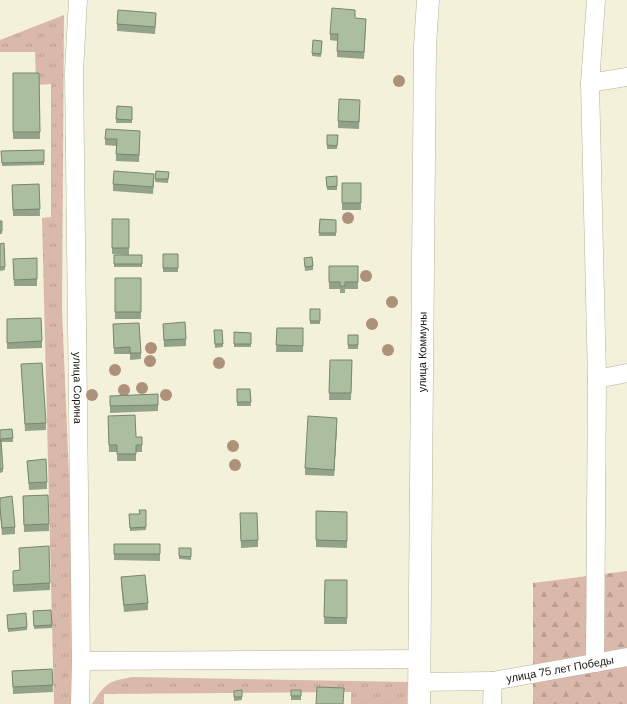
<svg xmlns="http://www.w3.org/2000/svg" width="627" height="704" font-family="'DM Sans',sans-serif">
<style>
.grass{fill:url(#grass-tufts)}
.forest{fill:url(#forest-firs)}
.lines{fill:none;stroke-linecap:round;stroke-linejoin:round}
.minor-casing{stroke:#b5b39c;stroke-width:19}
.tertiary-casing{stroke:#b5b39c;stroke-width:23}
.minor{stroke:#fff;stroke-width:18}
.tertiary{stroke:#fff;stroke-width:22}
.tree{fill:#ae917a}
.wall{fill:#93a389}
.shaded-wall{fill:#78856f}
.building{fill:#abbe9f;stroke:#78856f}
.labels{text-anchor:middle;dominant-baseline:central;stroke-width:4;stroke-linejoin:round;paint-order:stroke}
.street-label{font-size:11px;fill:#1a1910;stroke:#fffeef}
</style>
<defs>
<pattern id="grass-tufts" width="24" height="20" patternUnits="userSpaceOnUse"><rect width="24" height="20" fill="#dbb9aa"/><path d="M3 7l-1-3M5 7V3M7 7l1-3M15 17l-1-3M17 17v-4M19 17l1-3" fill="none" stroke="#bb9e91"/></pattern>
<pattern id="forest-firs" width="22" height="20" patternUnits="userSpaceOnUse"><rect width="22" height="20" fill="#dbb9aa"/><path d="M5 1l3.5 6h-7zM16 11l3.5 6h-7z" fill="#bb9e91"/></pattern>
</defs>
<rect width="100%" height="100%" fill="#f3f1d9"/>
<path class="grass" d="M64,15L62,310L73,572L72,704H54L42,218L51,217V84L36,85L35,52H0V40Z
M133,677L408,682L407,704H351V692L104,694V704H92C106,683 108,681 133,677Z"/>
<path class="forest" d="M627,571V704H533V583Z"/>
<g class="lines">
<defs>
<g id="minor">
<path id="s1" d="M78,0L74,71L81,661L80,704"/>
<path d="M590,83L627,77"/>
<path d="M597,379L627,373"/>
<path d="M81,661L420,659"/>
<path d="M595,663L597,379L590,83L596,0"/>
<path id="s2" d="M493,681L627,657"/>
<path d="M419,682L493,681L492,704"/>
</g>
<g id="tertiary">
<path id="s3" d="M419,704L425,46L428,0"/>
</g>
</defs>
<use href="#minor" class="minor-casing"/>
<use href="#tertiary" class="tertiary-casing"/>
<use href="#minor" class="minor"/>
<use href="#tertiary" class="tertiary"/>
</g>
<g class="tree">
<circle cx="399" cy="81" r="6"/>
<circle cx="348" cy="218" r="6"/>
<circle cx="366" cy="276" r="6"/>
<circle cx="392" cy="302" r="6"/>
<circle cx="372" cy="324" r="6"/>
<circle cx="151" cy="348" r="6"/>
<circle cx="388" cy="350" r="6"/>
<circle cx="150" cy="361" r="6"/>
<circle cx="219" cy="363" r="6"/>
<circle cx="115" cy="370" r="6"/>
<circle cx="142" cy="388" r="6"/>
<circle cx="124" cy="390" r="6"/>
<circle cx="92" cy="395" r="6"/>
<circle cx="166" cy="395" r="6"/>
<circle cx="233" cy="446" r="6"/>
<circle cx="235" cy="465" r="6"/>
</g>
<path class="wall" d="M355,18L366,25L364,59L337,57V41L330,40V34Z
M156,20L155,34L117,31V24Z
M322,41L321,57L312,56V53Z
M13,73H39L40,139H13Z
M117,106L132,107V123H116Z
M360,106L359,129L338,128V121Z
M327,135H338L337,149H327Z
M140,138L139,162L116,161V146L105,145V139Z
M44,150V165L2,166L1,151Z
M156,171L169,172L168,183L155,182Z
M337,176V190H327L326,177Z
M154,181L153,194L113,191V184Z
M342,183H361V210H342Z
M39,184L40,216H13L12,185Z
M112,219H129V255L112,254Z
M320,219L336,220V236H319Z
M0,221H2V234H0Z
M4,243L5,270L0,271V244Z
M163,254H178V272H163Z
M114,255H142V267H114Z
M37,258V286H14L13,259Z
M304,258L313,266V270L305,271Z
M329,266H358V289H345V293H340V289H329Z
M115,278H141V319H115Z
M310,309H320V324H310Z
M7,319L42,341V348L7,349Z
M113,324L141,353V359L130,360V354H114Z
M163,324L186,339V346L164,347Z
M277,328H303V352H276Z
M214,330H222L223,347L215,348Z
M234,332L251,333V347H234Z
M348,335H358V349H348Z
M330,360H352L351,400H329Z
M21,364L46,423V430L25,431Z
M237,389H250L251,406H237Z
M158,394V411L110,413V396Z
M108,416L136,437H142V452H136V461H117V452H109Z
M337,425L334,476L305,475V468Z
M12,429L13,442H1L3,472L0,473V430Z
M27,461L47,482V489L29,490Z
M23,496L49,524V531L24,532Z
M0,498L15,527V534L2,535L0,514Z
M146,510V530L130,531L129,514H139Z
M316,511L347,512V548L316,547Z
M240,520L258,540V547L241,548Z
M114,544H160V561L114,560Z
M19,548L50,583V590L13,592V577L20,570Z
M179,548H191V560L179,559Z
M121,577L148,603V610L124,612L121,584Z
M325,580H347V624H324Z
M51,610L52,628L34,629L33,611Z
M7,615L27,627V630L8,632Z
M52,669L53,692L13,694L12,671Z
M242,690V700L234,701V691Z
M291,690H301V700H291Z"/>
<path class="shaded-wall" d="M337,418V425L334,476V470Z"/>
<path class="building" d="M332,8L355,10V18L366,19L364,52L337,51L338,34H330Z
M118,10L156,13L155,27L117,24Z
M313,40L322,41L321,54L312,53Z
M13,73H39L40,132H13Z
M339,99L360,100L359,122L338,121Z
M117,106L132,107V120L116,119Z
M106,129L140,131L139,155L116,154L117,139H105Z
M327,135H338L337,146L327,145Z
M44,150V162L2,163L1,151Z
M114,171L154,174L153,187L113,184Z
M156,171L169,172L168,179H155Z
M337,176V186L327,187L326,177Z
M342,183H361V203H342Z
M39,184L40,209L13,210L12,185Z
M112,219H129V248H112Z
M320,219L336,220V233H319Z
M0,221H2V231H0Z
M4,243L5,267H0V244Z
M163,254H178V268H163Z
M114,255H142V264H114Z
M312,257L313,266L305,267L304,258Z
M37,258V279L14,280L13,259Z
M329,266H358V282H345V286H340V282H329Z
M115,278H141V312H115Z
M310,309H320V321H310Z
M41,318L42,341L7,343V319Z
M185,322L186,339L164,340L163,324Z
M139,323L141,353H130V347L114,348L113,324Z
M277,328H303V346L276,345Z
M214,330H222L223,344H215Z
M234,332L251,333V344H234Z
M348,335H358V345H348Z
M330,360H352L351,393H329Z
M42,363L46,423L25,424L21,364Z
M237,389H250L251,402H237Z
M158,394V405L110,406V396Z
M135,415L136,437H142V445H136V454H117V445H109L108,416Z
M308,416L337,418L334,470L305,468Z
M12,429L13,438L0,439V430Z
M1,440L3,469H0V441Z
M46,459L47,482L29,483L27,461Z
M48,495L49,524L24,525L23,496Z
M12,496L15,527L2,528L0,507V498Z
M139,510H146V527L130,528L129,514H140Z
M316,511L347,512V541L316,540Z
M240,513H257L258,540L241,541Z
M114,544H160V554H114Z
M49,546L50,583L13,585V571L20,570L19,548Z
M179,548H191V557L179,556Z
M145,575L148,603L124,605L121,577Z
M325,580H347V618L324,617Z
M51,610L52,625L34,626L33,611Z
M26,613L27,627L8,629L7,615Z
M52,669L53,685L13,687L12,671Z
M317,687L344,688L343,704H316Z
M242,690V697H234V691Z
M291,690H301V696H291Z"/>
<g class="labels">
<g class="street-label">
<text stroke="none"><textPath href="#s3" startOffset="352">улица Коммуны</textPath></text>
<text stroke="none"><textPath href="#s1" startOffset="388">улица Сорина</textPath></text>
<text stroke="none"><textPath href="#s2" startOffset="68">улица 75 лет Победы</textPath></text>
</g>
</g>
</svg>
